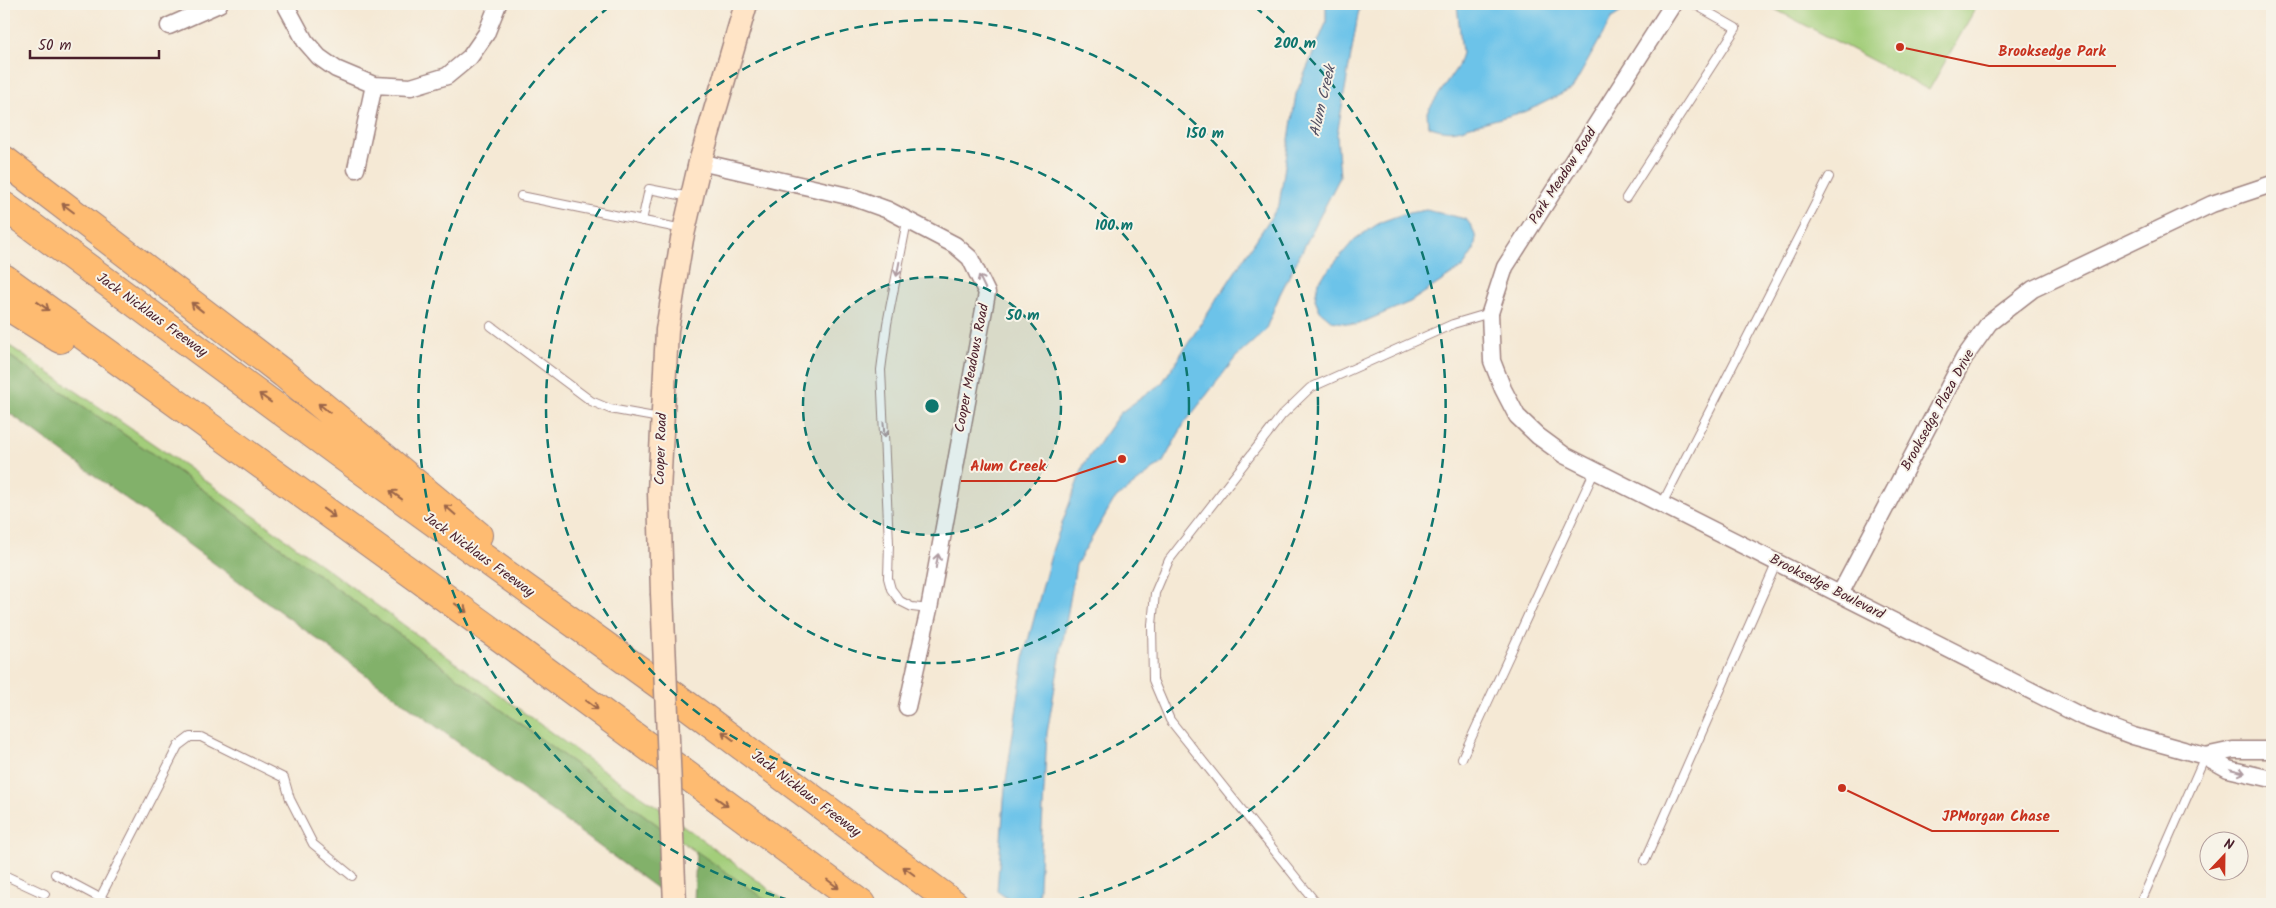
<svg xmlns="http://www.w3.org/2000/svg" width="2276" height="908" font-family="Kalam,sans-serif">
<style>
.green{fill:#a3ce7a;stroke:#767652}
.forest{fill:#82b16a;stroke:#66684a}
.water{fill:#6cc3e9;stroke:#5b718a}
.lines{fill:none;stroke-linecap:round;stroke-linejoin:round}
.lane-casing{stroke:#a08480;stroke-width:10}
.street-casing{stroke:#a08480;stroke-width:19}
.secondary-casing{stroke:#a08480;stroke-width:25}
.highway-casing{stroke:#a08480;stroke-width:30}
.lane{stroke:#fff;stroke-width:8}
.street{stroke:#fff;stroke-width:16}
.secondary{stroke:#ffe4c6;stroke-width:22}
.highway{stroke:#febb71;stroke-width:28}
.secondary-bridge-casing{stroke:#a08480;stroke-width:25;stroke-linecap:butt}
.secondary-bridge{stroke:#ffe4c6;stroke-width:22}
.oneway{stroke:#9b654a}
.oneway2{stroke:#ae9aa0}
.ring{fill:none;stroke:#0f766e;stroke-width:2.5;stroke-dasharray:9 6}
.labels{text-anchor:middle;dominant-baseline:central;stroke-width:4;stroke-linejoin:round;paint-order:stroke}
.street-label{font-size:14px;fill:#4a1f2b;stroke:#f7f3e8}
.water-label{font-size:15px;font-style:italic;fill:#545064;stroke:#f7f3e8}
.centre{fill:#0f766e;stroke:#f7f3e8;stroke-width:2.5}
.ring-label{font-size:15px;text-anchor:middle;font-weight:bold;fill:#0f766e;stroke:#f7f3e8;stroke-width:4;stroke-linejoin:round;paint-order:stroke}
.leader{fill:none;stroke:#c8321e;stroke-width:2}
.callout-dot{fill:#c8321e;stroke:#f7f3e8;stroke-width:2}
.callout-label{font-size:15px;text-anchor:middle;font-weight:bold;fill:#c8321e;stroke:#f7f3e8;stroke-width:4;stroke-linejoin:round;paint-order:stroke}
</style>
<rect width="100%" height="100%" fill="#f7f3e8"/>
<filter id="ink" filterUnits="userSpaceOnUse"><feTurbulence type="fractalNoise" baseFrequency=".02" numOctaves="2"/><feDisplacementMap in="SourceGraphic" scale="10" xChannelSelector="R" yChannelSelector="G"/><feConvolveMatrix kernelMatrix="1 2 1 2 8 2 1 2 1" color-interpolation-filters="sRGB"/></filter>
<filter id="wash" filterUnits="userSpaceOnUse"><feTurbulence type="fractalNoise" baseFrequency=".0096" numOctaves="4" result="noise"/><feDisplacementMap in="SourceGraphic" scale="20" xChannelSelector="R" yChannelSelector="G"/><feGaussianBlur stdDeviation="1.12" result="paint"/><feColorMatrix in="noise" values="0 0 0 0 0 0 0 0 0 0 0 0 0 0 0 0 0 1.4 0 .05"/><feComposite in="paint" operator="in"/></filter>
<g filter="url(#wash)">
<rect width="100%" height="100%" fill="#f5e9d5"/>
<path class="green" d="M1765,4H1978L1929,90Z
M4,342L187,467L593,763L665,812L789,904H772L663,829L176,470L4,352Z"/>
<path class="forest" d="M4,352L176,470L663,829V893L4,409Z
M696,851L772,904H694Z"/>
<path class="water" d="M1326,4H1360L1337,135L1340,177L1280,294L1265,331L1236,357L1184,424L1163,462L1114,500L1076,565L1047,733L1038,904H1015L997,891L1005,788L1025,652L1053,548L1084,464L1120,413L1162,383L1279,205L1296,94L1326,23Z
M1457,4H1637L1627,8L1612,18L1572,89L1527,111L1467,127C1453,133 1442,131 1428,126L1427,112L1458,66L1462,53Z
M1426,210L1466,219L1472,227L1476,238L1474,250L1463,267L1410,302L1356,325L1332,321L1320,311L1315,299L1318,282L1355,239L1381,222L1403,214Z"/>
</g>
<g filter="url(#ink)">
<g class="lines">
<defs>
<path id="lane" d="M521,196L683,229
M1626,198L1736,28L1694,4
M642,221L649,189L690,197
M907,221L887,324L881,370L889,543L888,578L891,589L900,601L912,607L929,609
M491,326L591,401L610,409L660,418
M1662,504L1829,177
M1462,758L1595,470
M1645,861L1777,562
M55,874L100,898L178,746L190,737H201L284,778L290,799L313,844L352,876
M4,875L45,894
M97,904L100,898L112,904
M1317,904L1170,720L1153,680L1152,625L1155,593L1169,560L1282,415L1310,388L1453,324L1490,313
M2140,904L2205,756"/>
<path id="street" d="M285,4L305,41L319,57L336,69L374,85L411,87L447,76L470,57L486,34L498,4
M1673,4L1505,267L1490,313L1492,361L1503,389L1517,416L1538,436L1564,455L2083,717L2133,736L2205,756L2228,769L2272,779
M169,26L219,4
M700,162L852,197L888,210L955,245L970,258L987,293L929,609L907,707
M356,169L374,85
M1840,594L1964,358L1989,323L2033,289L2212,204L2272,184
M2205,756L2233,750H2272"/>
<path id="secondary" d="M662,593L659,492L667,330L682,239L700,162L746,4
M673,859L675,904"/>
<path id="highway" d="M4,160L284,374L478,535
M4,206L341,455L664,688L954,904
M4,278L512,646L861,904
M4,304L60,339"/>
</defs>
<use href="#lane" class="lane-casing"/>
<use href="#street" class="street-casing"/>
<use href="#secondary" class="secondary-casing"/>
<use href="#highway" class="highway-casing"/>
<use href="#lane" class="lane"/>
<use href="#street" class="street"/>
<use href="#secondary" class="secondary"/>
<use href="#highway" class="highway"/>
<defs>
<path id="secondary-bridge" d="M662,593L673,859"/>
</defs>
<use href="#secondary-bridge" class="secondary-bridge-casing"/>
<use href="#secondary-bridge" class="secondary-bridge"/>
</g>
<defs><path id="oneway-shaft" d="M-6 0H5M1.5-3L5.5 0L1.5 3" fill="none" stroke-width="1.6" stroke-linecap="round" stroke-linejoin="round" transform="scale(1.25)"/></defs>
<g class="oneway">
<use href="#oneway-shaft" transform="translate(68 208) rotate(-143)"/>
<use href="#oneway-shaft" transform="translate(43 306) rotate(36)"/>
<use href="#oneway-shaft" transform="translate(197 307) rotate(-142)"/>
<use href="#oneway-shaft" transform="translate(265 398) rotate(-144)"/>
<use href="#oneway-shaft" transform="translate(324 408) rotate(-141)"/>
<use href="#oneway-shaft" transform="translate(396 495) rotate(-144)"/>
<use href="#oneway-shaft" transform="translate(450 510) rotate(-139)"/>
<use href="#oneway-shaft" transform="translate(329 513) rotate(36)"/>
<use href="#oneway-shaft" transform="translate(461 608) rotate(36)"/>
<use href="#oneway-shaft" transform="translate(592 705) rotate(37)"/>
<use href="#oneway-shaft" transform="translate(728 736) rotate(-143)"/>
<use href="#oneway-shaft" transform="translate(722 802) rotate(36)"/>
<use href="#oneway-shaft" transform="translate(909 871) rotate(-143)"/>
<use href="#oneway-shaft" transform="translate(833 884) rotate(37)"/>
</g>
<g class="oneway2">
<use href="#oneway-shaft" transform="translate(898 269) rotate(101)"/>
<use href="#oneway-shaft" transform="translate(982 282) rotate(-116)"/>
<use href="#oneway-shaft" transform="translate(884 430) rotate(86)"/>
<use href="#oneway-shaft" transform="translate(937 561) rotate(-80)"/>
<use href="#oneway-shaft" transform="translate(2238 771) rotate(14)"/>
</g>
</g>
<circle cx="932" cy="406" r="129" fill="#0f766e" fill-opacity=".12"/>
<g class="ring">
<circle cx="932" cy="406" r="129"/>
<circle cx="932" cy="406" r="257"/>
<circle cx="932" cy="406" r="386"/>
<path d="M803 904A514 514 0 0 1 609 7M1255 7A514 514 0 0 1 1061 904"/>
</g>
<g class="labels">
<g class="street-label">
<text transform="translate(1563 176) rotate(-57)">Park Meadow Road</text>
<text transform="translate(152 315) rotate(36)">Jack Nicklaus Freeway</text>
<text transform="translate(972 368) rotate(-79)">Cooper Meadows Road</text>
<text transform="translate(1938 410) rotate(-61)">Brooksedge Plaza Drive</text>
<text transform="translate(661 449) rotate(-88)">Cooper Road</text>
<text transform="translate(479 555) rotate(36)">Jack Nicklaus Freeway</text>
<text transform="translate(1827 587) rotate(27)">Brooksedge Boulevard</text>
<text transform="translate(806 794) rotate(37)">Jack Nicklaus Freeway</text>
</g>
<g class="water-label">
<text transform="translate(1323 101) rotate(-77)">Alum Creek</text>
</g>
</g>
<circle cx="932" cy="406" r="8" class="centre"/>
<g class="ring-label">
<text x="1295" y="48">200 m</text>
<text x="1205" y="138">150 m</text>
<text x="1114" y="230">100 m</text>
<text x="1023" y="320">50 m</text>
</g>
<path class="leader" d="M1900 47L1989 66H2116M1122 459L1056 481H961M1842 788L1932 831H2059"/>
<g class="callout-dot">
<circle cx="1900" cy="47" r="5"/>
<circle cx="1122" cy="459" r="5"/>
<circle cx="1842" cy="788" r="5"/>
</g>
<g class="callout-label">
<text x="2052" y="56">Brooksedge Park</text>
<text x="1008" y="471">Alum Creek</text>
<text x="1996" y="821">JPMorgan Chase</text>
</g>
<rect width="2276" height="908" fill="none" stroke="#f7f3e8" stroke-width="20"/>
<g transform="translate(2224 856) rotate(22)"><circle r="24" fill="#f7f3e8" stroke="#b29e9c"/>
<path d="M0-4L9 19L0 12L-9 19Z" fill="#c8321e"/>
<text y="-8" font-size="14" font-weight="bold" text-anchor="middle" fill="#4a1f2b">N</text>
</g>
<path d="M30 50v8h129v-8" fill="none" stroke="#4a1f2b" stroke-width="2.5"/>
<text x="38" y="50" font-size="15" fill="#4a1f2b" stroke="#f7f3e8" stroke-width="4" paint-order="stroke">50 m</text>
</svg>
